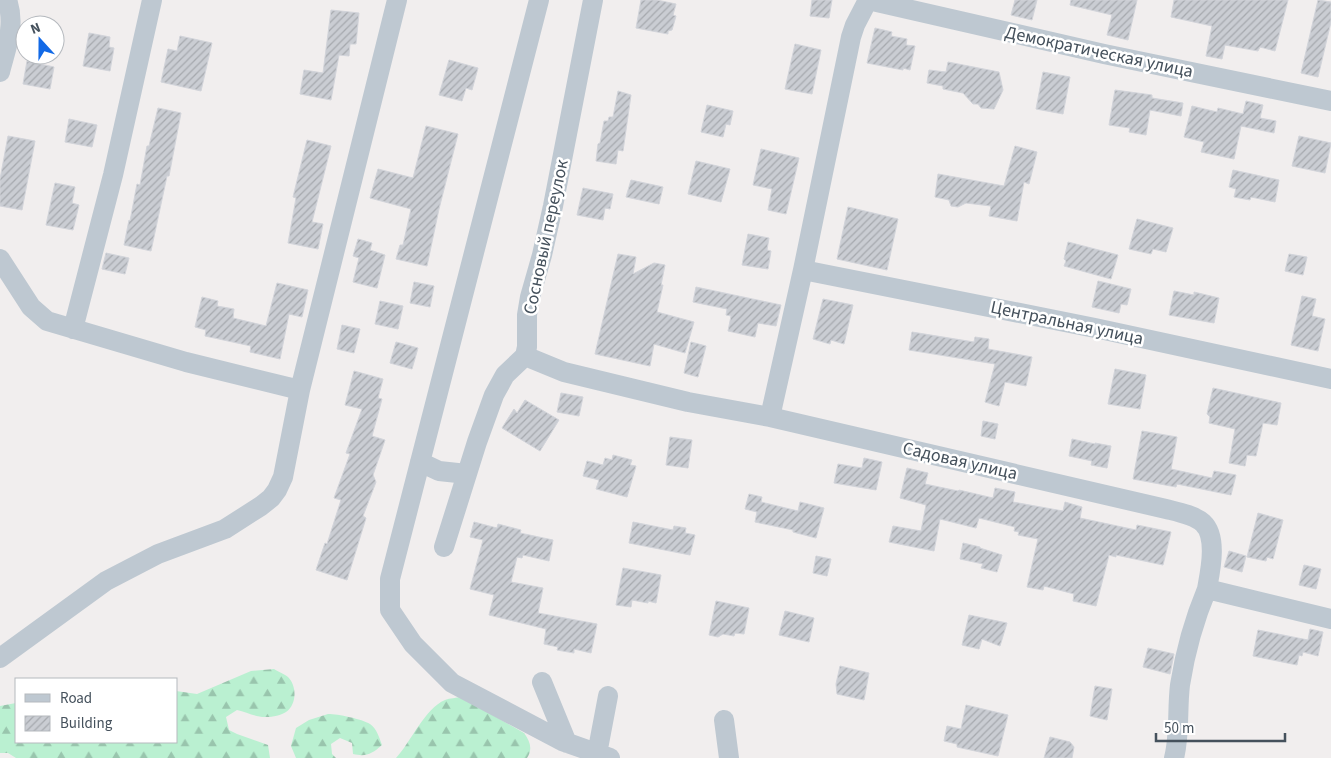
<svg xmlns="http://www.w3.org/2000/svg" width="1331" height="758" font-family="'Source Sans 3',sans-serif">
<style>
.forest{fill:url(#forest-firs)}
.building{fill:url(#building-hatch);stroke:#d2d4da}
.lines{fill:none;stroke-linecap:round;stroke-linejoin:round}
.minor{stroke:#bec8d1;stroke-width:20}
.labels{text-anchor:middle;dominant-baseline:central;stroke-width:5;stroke-linejoin:round;paint-order:stroke}
.street-label{font-size:18px;fill:#45515c;stroke:#fff}
</style>
<defs>
<pattern id="forest-firs" width="22" height="20" patternUnits="userSpaceOnUse" patternTransform="scale(1.25)"><rect width="22" height="20" fill="#baf0d1"/><path d="M5 1l3.5 6h-7zM16 11l3.5 6h-7z" fill="#99c5ad"/></pattern>
<pattern id="building-hatch" width="6" height="6" patternUnits="userSpaceOnUse" patternTransform="scale(1.25)"><rect width="6" height="6" fill="#cacdd3"/><path d="M-1 1l2-2M0 6l6-6M5 7l2-2" fill="none" stroke="#a6a9ae"/></pattern>
</defs>
<rect width="100%" height="100%" fill="#f1eeee"/>
<path class="forest" d="M274,669C278,672 285,674 288,677C297,686 297,704 286,712C282,715 272,717 267,717C257,718 247,712 237,710L226,717L229,730L237,734L268,745L270,758H16L8,753H0V706L16,703V742H176V691L197,694L251,671Z
M461,697L524,733C530,741 533,749 527,758H396C411,742 425,708 445,700C450,698 456,698 461,697Z
M328,714C338,714 362,719 370,724C377,729 379,737 382,745C372,754 366,757 353,754L352,743L340,738L331,744L332,754L336,758H296L291,746L296,728L309,720Z"/>
<path class="building" d="M641,0H657L676,4L673,15L676,16L672,30L668,31V34L636,28Z
M812,0H832L829,18L810,16Z
M1015,0H1037L1032,20L1011,15Z
M1071,0H1137L1128,40L1107,35L1112,15L1070,5Z
M1174,0H1288L1275,51L1260,47L1258,51L1225,45L1222,59L1206,56L1212,26L1171,17Z
M1318,0L1331,2V22L1318,77L1301,73Z
M331,10L359,13L356,44H350L349,56L339,55L331,100L300,94L304,70L323,73Z
M875,28L892,32L891,36L907,39L906,45L915,46L910,70L903,68V70L867,63Z
M89,33L110,37L109,47L114,48L110,71L83,66Z
M180,36L212,43L201,91L161,82L168,49L177,51Z
M795,44L821,50L812,94L785,89Z
M449,60L478,68L472,90L466,88L462,101L439,95Z
M27,61L54,67L50,89L23,84Z
M948,62L999,72L1003,90L994,109L981,108L978,104H973L963,93L943,89V86L927,83L929,70L946,72Z
M1043,72L1070,77L1063,114L1036,109Z
M1115,90L1152,95V98L1183,103L1181,116L1150,110L1146,135L1129,132L1130,128L1109,125Z
M618,91L631,95L623,151L618,150L616,164L596,161L598,144L600,143L604,121H608L609,117H613Z
M1246,101L1263,105L1260,118L1276,121L1274,133L1241,126L1234,159L1201,152L1204,142L1184,137L1192,106L1217,112L1218,108L1243,114Z
M707,105L733,111L730,125L726,124L723,137L701,132Z
M158,108L181,113L169,176H167L151,251L124,245L129,220L130,221L137,184L140,185L147,146H149Z
M69,119L97,125L92,147L65,142Z
M426,126L458,134L439,209L427,266L396,259L400,245H403L411,209L370,198L378,169L413,178Z
M8,136L35,141L22,210L0,206V179Z
M1299,136L1331,143L1325,173L1292,166Z
M307,140L331,146L312,222L323,224L318,249L288,243L296,198L293,197Z
M1015,146L1037,152L1029,184L1024,182L1017,221L989,216L991,206L966,203L958,207L951,206L949,200L935,197L938,174L1004,186Z
M761,149L799,158L786,214L768,210L772,189L753,185Z
M696,161L730,169L721,202L688,194Z
M1233,170L1279,180L1275,202L1251,197L1250,200L1234,197L1236,189L1229,187Z
M631,180L663,187L659,204L626,197Z
M55,183L75,187L72,203L79,205L73,230L46,225Z
M583,188L613,194L610,209L605,208L603,220L577,215Z
M848,207L898,219L887,270L837,259Z
M1137,219L1173,228L1166,252L1153,249L1151,254L1129,249Z
M748,234L769,238L767,250L771,251L768,269L742,265Z
M358,239L372,243L370,250L385,255L377,288L353,282L359,258L353,256Z
M1068,242L1118,255L1111,279L1064,266L1066,261L1064,259Z
M106,253L129,258L125,274L102,269Z
M618,254L636,257L633,274L654,263L665,265L661,285H663L657,312L694,322L685,353L654,344L650,366L595,354Z
M1289,254L1307,257L1303,275L1285,271Z
M1098,281L1131,289L1127,305L1121,304L1119,313L1092,307Z
M414,282L434,286L430,307L410,303Z
M277,283L308,290L302,317L289,314L280,359L250,352L251,346L205,336L206,330L195,327L202,297L218,301L217,306L234,309L233,318L266,326Z
M696,287L781,305L776,326L758,323L755,337L728,331L731,316L726,315L727,309L693,302Z
M1174,291L1194,295V292L1219,298L1214,323L1169,315Z
M1302,296L1316,299L1312,316L1325,319L1318,351L1291,345Z
M823,299L853,305L844,344L831,340L830,344L813,339Z
M380,301L403,306L398,329L375,324Z
M342,325L360,329L354,353L337,349Z
M912,332L974,342L975,337L989,339L988,349L1032,357L1026,386L1005,382L999,406L985,402L995,364L909,350Z
M396,342L418,348L412,369L390,363Z
M691,342L706,346L698,377L684,373Z
M1115,369L1146,375L1140,409L1108,404Z
M354,371L383,379L378,398L382,399L372,436L385,440L373,475L376,482L363,516L366,518L347,580L316,570L325,543L327,544L341,500L334,498L350,454L346,453L362,409L345,405Z
M1213,388L1281,403L1277,425L1263,423L1256,456L1247,455L1245,466L1229,463L1235,429L1209,423L1210,417L1207,414Z
M561,393L583,397L579,416L557,412Z
M525,400L559,420L540,451L502,428L514,409L517,413Z
M983,421L998,424L995,439L981,436Z
M1142,431L1177,437L1171,469L1212,478L1214,471L1236,475L1231,495L1177,484L1176,487L1133,479Z
M670,437L692,440L688,468L666,465Z
M1072,439L1095,444V443L1111,446L1107,468L1091,465L1092,461L1069,456Z
M613,455L632,460L630,465L636,466L627,497L596,489L599,480L583,476L587,461L603,465L605,458L612,460Z
M864,458L882,462L876,490L834,483L838,464L862,468Z
M907,468L928,473L925,484L958,491L959,490L993,498L995,488L1015,492L1013,502L1063,511L1065,502L1082,507L1080,518L1136,530L1137,525L1171,532L1163,565L1116,555V557L1109,555L1096,606L1073,601L1074,594L1044,586L1043,590L1027,587L1038,539L1018,535L1019,532L1014,531L1015,527L979,518L976,528L940,519L934,551L889,542L893,526L921,531L926,505L900,498Z
M749,494L762,497L761,502L798,511L800,502L824,508L816,538L793,532V530L755,522L757,512L745,509Z
M1258,513L1283,520L1273,559L1267,557L1266,561L1247,557Z
M474,522L497,528L498,524L521,530L520,533L553,540L549,561L523,555L522,558L517,557L511,582L543,588L538,613L597,624L591,653L574,649V653L557,650L558,647L544,644L546,629L489,615L494,595L470,589L483,540L470,537Z
M633,522L673,530L674,526L686,528L685,533L695,535L690,555L629,543Z
M963,543L980,547V548L1002,555L997,572L981,568L983,564L960,559Z
M1229,551L1246,556L1242,572L1224,567Z
M816,556L831,559L827,576L813,573Z
M1304,565L1321,569L1316,589L1299,585Z
M623,568L661,575L656,603L648,601V603L632,600L631,607L616,605Z
M716,601L749,608L744,634L735,633L734,636L723,634L718,637L709,635Z
M785,611L814,618L809,642L779,635Z
M969,615L1007,623L1000,646L982,639L979,649L962,645Z
M1310,629L1323,632L1318,656L1303,652L1302,656L1299,655L1297,665L1253,656L1258,630L1308,640Z
M1148,648L1174,654L1170,674L1143,667Z
M840,666L869,673L864,700L837,694L836,684Z
M1095,686L1112,689L1107,720L1090,716Z
M966,705L1008,715L998,756L957,747V744L944,741L947,726L961,729Z
M1050,737L1070,742L1074,747L1072,758H1044Z"/>
<g class="lines">
<path class="minor" d="M539,0L390,579V610L413,644L452,683L562,741L610,758
M868,0L1104,54L1331,101
M0,72C6,48 16,25 7,0
M0,259L31,307L47,321L186,362L300,390
M803,270L1095,328L1331,379
M73,329L113,175L152,0
M525,356L564,372L688,402L770,417L1166,509C1178,512 1194,515 1203,523C1218,537 1210,572 1207,589L1331,619
M770,417L803,270L851,37L855,25L868,0
M420,462L439,471L467,474
M444,547L477,442L494,395L505,375L525,356L527,347V315L530,297L542,255L553,206L593,0
M0,658L106,581L158,554L225,529L261,506L271,498L277,490L283,477L300,390L397,0
M542,682L567,743
M724,720L729,758
M597,754L608,696
M1174,758C1180,735 1177,709 1180,685C1185,653 1194,620 1207,589"/>
</g>
<g class="labels">
<g class="street-label">
<text transform="translate(1099 52) rotate(12)">Демократическая улица</text>
<text transform="translate(546 237) rotate(-78)">Сосновый переулок</text>
<text transform="translate(1067 323) rotate(12)">Центральная улица</text>
<text transform="translate(960 461) rotate(13)">Садовая улица</text>
</g>
</g>
<rect x="15" y="678" width="162" height="65" fill="#ffffff" stroke="#b5b9be"/>
<rect x="25" y="694" width="25" height="8" fill="#bec8d1" stroke="#b5b9be"/>
<text x="60" y="703" font-size="15" fill="#45515c">Road</text>
<rect x="25" y="716" width="25" height="15" fill="url(#building-hatch)" stroke="#b5b9be"/>
<text x="60" y="728" font-size="15" fill="#45515c">Building</text>
<g transform="translate(40 40) rotate(339)"><circle r="24" fill="#ffffff" stroke="#b5b9be"/>
<path d="M0-4L9 19L0 12L-9 19Z" fill="#1269e6"/>
<text y="-8" font-size="14" font-weight="bold" text-anchor="middle" fill="#45515c">N</text>
</g>
<path d="M1156 733v8h129v-8" fill="none" stroke="#45515c" stroke-width="2.5"/>
<text x="1164" y="733" font-size="15" fill="#45515c" stroke="#ffffff" stroke-width="4" paint-order="stroke">50 m</text>
</svg>
